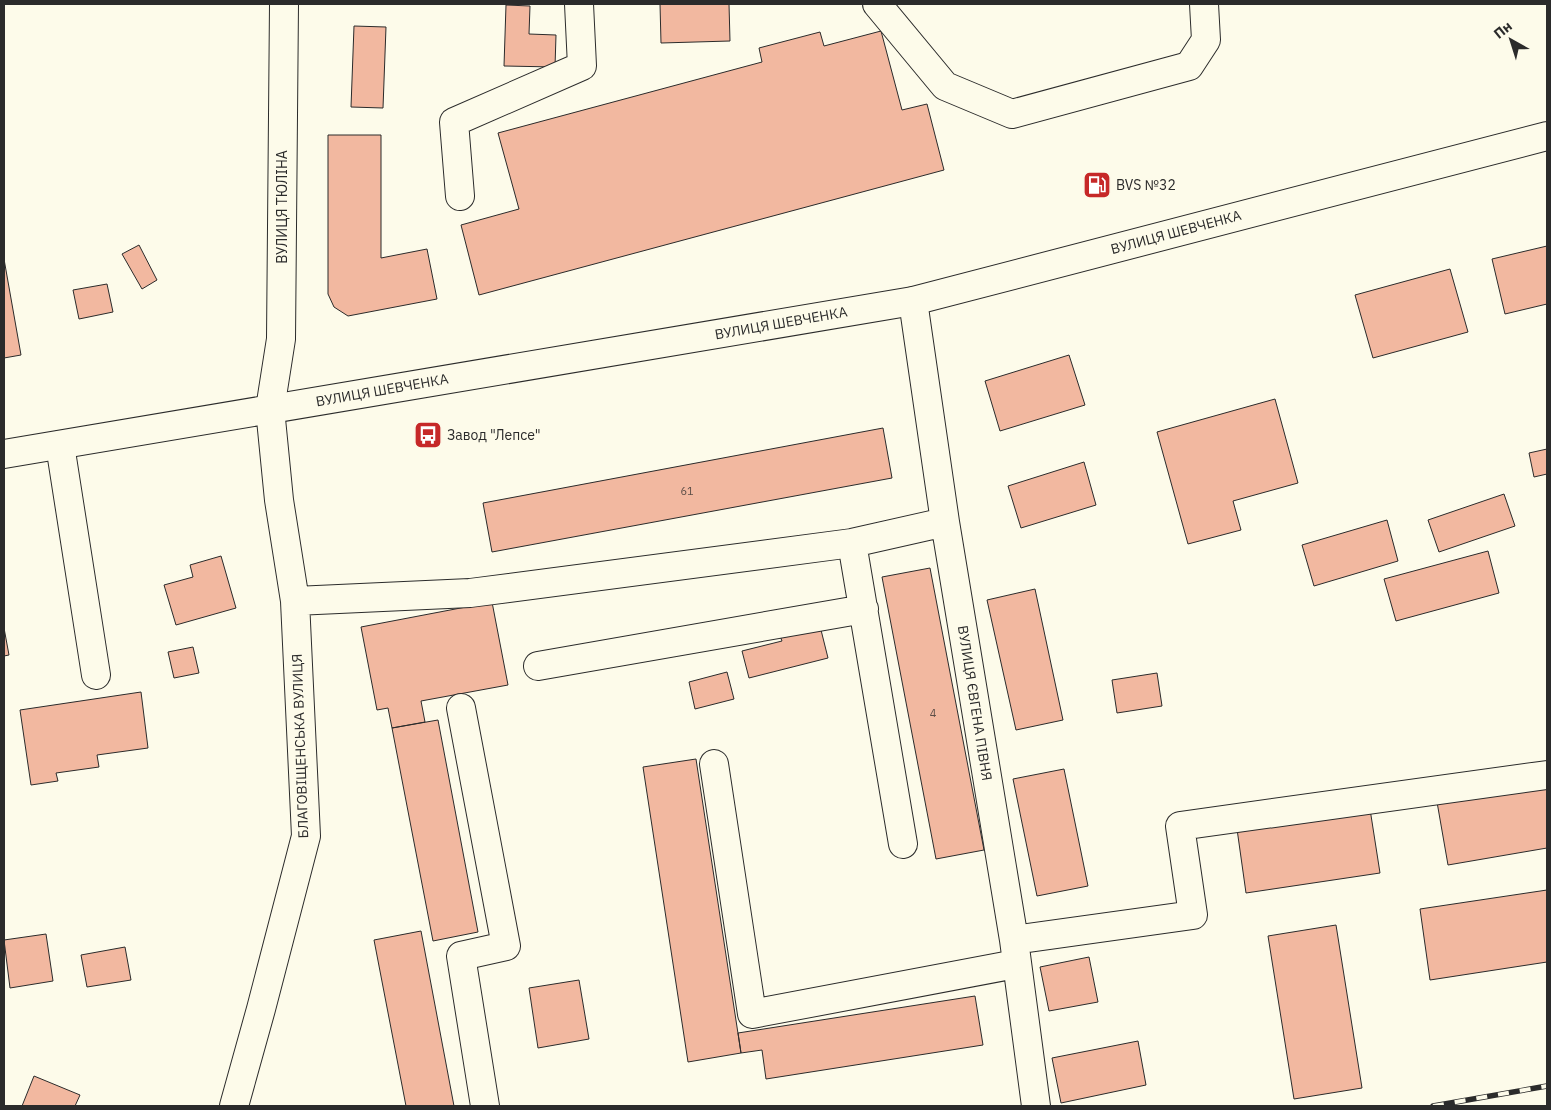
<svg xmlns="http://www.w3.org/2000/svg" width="1551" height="1110" font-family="'IBM Plex Sans',sans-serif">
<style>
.building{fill:#f2b8a0;stroke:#2b2b2b}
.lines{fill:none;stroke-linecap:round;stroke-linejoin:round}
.minor-casing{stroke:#2b2b2b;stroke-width:30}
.major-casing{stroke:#2b2b2b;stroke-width:30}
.minor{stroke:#fdfbea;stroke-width:28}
.major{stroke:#fdfbea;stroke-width:28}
.rail-casing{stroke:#2b2b2b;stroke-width:5.5}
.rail{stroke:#fdfbea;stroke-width:4;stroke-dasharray:11;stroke-linecap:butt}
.labels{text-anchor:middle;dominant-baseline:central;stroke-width:4;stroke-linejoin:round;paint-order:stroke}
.number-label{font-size:11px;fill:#5d4e48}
.poi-label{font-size:14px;fill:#2b2b2b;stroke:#fdfbea;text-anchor:start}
.street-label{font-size:14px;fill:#2b2b2b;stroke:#fdfbea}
</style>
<rect width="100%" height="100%" fill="#fdfbea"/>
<path class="building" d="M660,4H729L730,41L661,43Z
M506,5L530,6L529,34L556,35L555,67L504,66Z
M354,26L386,27L383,108L351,107Z
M881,31L902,110L927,104L944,170L479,295L461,225L519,209L498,133L762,62L759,48L820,32L824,46Z
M328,135H381V258L427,249L437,299L348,316L334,307L328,294Z
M139,245L157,280L142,289L122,254Z
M1547,246V304L1505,314L1492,259Z
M4,259L21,355L4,358Z
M1450,269L1468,332L1373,358L1355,295Z
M107,284L113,312L79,319L73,290Z
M1069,355L1085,405L1000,431L985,381Z
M1275,399L1298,483L1233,501L1241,530L1188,544L1157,432Z
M883,428L892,478L492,552L483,503Z
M1547,449V474L1534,477L1529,453Z
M1084,462L1096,505L1021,528L1008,486Z
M1504,494L1515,526L1439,552L1428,520Z
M1387,520L1398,561L1314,586L1302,545Z
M1488,551L1499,593L1396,621L1384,579Z
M221,556L236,608L176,625L164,585L193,577L190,565Z
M930,568L984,850L936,859L882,577Z
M1035,589L1063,720L1016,730L987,600Z
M492,602L508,685L421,701L425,722L392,728L388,708L377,710L361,627Z
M820,626L828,658L749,678L742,651L782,641L780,636Z
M4,628L9,655L4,656Z
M193,647L199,673L174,678L168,652Z
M727,672L734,699L695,709L689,682Z
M1157,673L1162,706L1117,713L1112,680Z
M141,692L148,748L97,755L99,767L56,773L58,781L31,785L20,710Z
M438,720L478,932L433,941L392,728Z
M696,759L741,1053L688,1062L643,767Z
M1064,769L1088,886L1037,896L1013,779Z
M1547,783V848L1448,865L1437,802Z
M1370,809L1380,873L1246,893L1237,829Z
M1547,890V962L1430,980L1420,909Z
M1336,925L1362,1088L1294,1099L1268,936Z
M421,931L454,1106H406L374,940Z
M46,934L53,981L10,988L4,940Z
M125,947L131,980L87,987L81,955Z
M1089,957L1098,1002L1049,1011L1040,967Z
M579,980L589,1039L538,1048L529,988Z
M975,996L983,1045L766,1079L762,1050L741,1053L738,1033Z
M1138,1041L1146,1085L1061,1103L1052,1058Z
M34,1076L80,1095L75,1106H22Z"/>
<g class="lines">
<defs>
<path id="minor" d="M877,4L945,86L1012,114L1189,66L1206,40L1204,4
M460,196L454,122L582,66L579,4
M913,301L945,522L1014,940L1036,1106
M60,445L96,675
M852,543L903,844
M295,601L470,593L852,543L945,522
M538,666L864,609
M461,708L506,946L461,956L485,1106
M714,764L752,1014L1016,964
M1014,940L1193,915L1180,826L1547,775
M234,1106L261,1009L306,836L295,601L279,500L270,409L281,339L284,4"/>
<path id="major" d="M4,454L913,301L1547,136"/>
</defs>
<use href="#minor" class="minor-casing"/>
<use href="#major" class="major-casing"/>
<use href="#minor" class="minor"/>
<use href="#major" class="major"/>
<defs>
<path id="rail" d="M1433,1106L1547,1086"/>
</defs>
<use href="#rail" class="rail-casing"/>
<use href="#rail" class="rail"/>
</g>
<defs>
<symbol id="fuel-square" viewBox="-11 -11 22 22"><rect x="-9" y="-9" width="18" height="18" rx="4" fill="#c62828" stroke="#fdfbea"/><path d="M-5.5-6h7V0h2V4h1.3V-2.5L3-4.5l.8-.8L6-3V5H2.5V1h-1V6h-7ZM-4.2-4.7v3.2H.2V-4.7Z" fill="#fff"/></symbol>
<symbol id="bus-square" viewBox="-11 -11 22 22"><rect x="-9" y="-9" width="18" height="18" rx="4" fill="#c62828" stroke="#fdfbea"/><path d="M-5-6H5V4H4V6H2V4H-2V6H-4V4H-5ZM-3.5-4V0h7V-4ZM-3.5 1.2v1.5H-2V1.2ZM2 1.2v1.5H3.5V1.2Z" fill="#fff"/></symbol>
</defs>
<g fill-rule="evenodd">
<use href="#fuel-square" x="1081" y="169" width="32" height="32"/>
<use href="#bus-square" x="412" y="419" width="32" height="32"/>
</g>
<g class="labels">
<g class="number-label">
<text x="687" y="491">61</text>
<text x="933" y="713">4</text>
</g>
<g class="poi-label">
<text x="1116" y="185">BVS №32</text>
<text x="447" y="435">Завод "Лепсе"</text>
</g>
<g class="street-label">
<text transform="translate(282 207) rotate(-90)">ВУЛИЦЯ ТЮЛІНА</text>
<text transform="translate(1176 232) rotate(-15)">ВУЛИЦЯ ШЕВЧЕНКА</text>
<text transform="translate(781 323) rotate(-10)">ВУЛИЦЯ ШЕВЧЕНКА</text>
<text transform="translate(382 390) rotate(-10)">ВУЛИЦЯ ШЕВЧЕНКА</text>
<text transform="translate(975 703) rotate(81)">ВУЛИЦЯ ЄВГЕНА ПІВНЯ</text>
<text transform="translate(300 746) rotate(-92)">БЛАГОВІЩЕНСЬКА ВУЛИЦЯ</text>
</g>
</g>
<rect width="1551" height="1110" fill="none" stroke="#2b2b2b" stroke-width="10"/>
<g transform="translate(1511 40) rotate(321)" stroke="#fdfbea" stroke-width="4" paint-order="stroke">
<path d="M0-4L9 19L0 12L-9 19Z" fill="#2b2b2b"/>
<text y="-8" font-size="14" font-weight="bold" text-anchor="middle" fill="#2b2b2b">Пн</text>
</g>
</svg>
